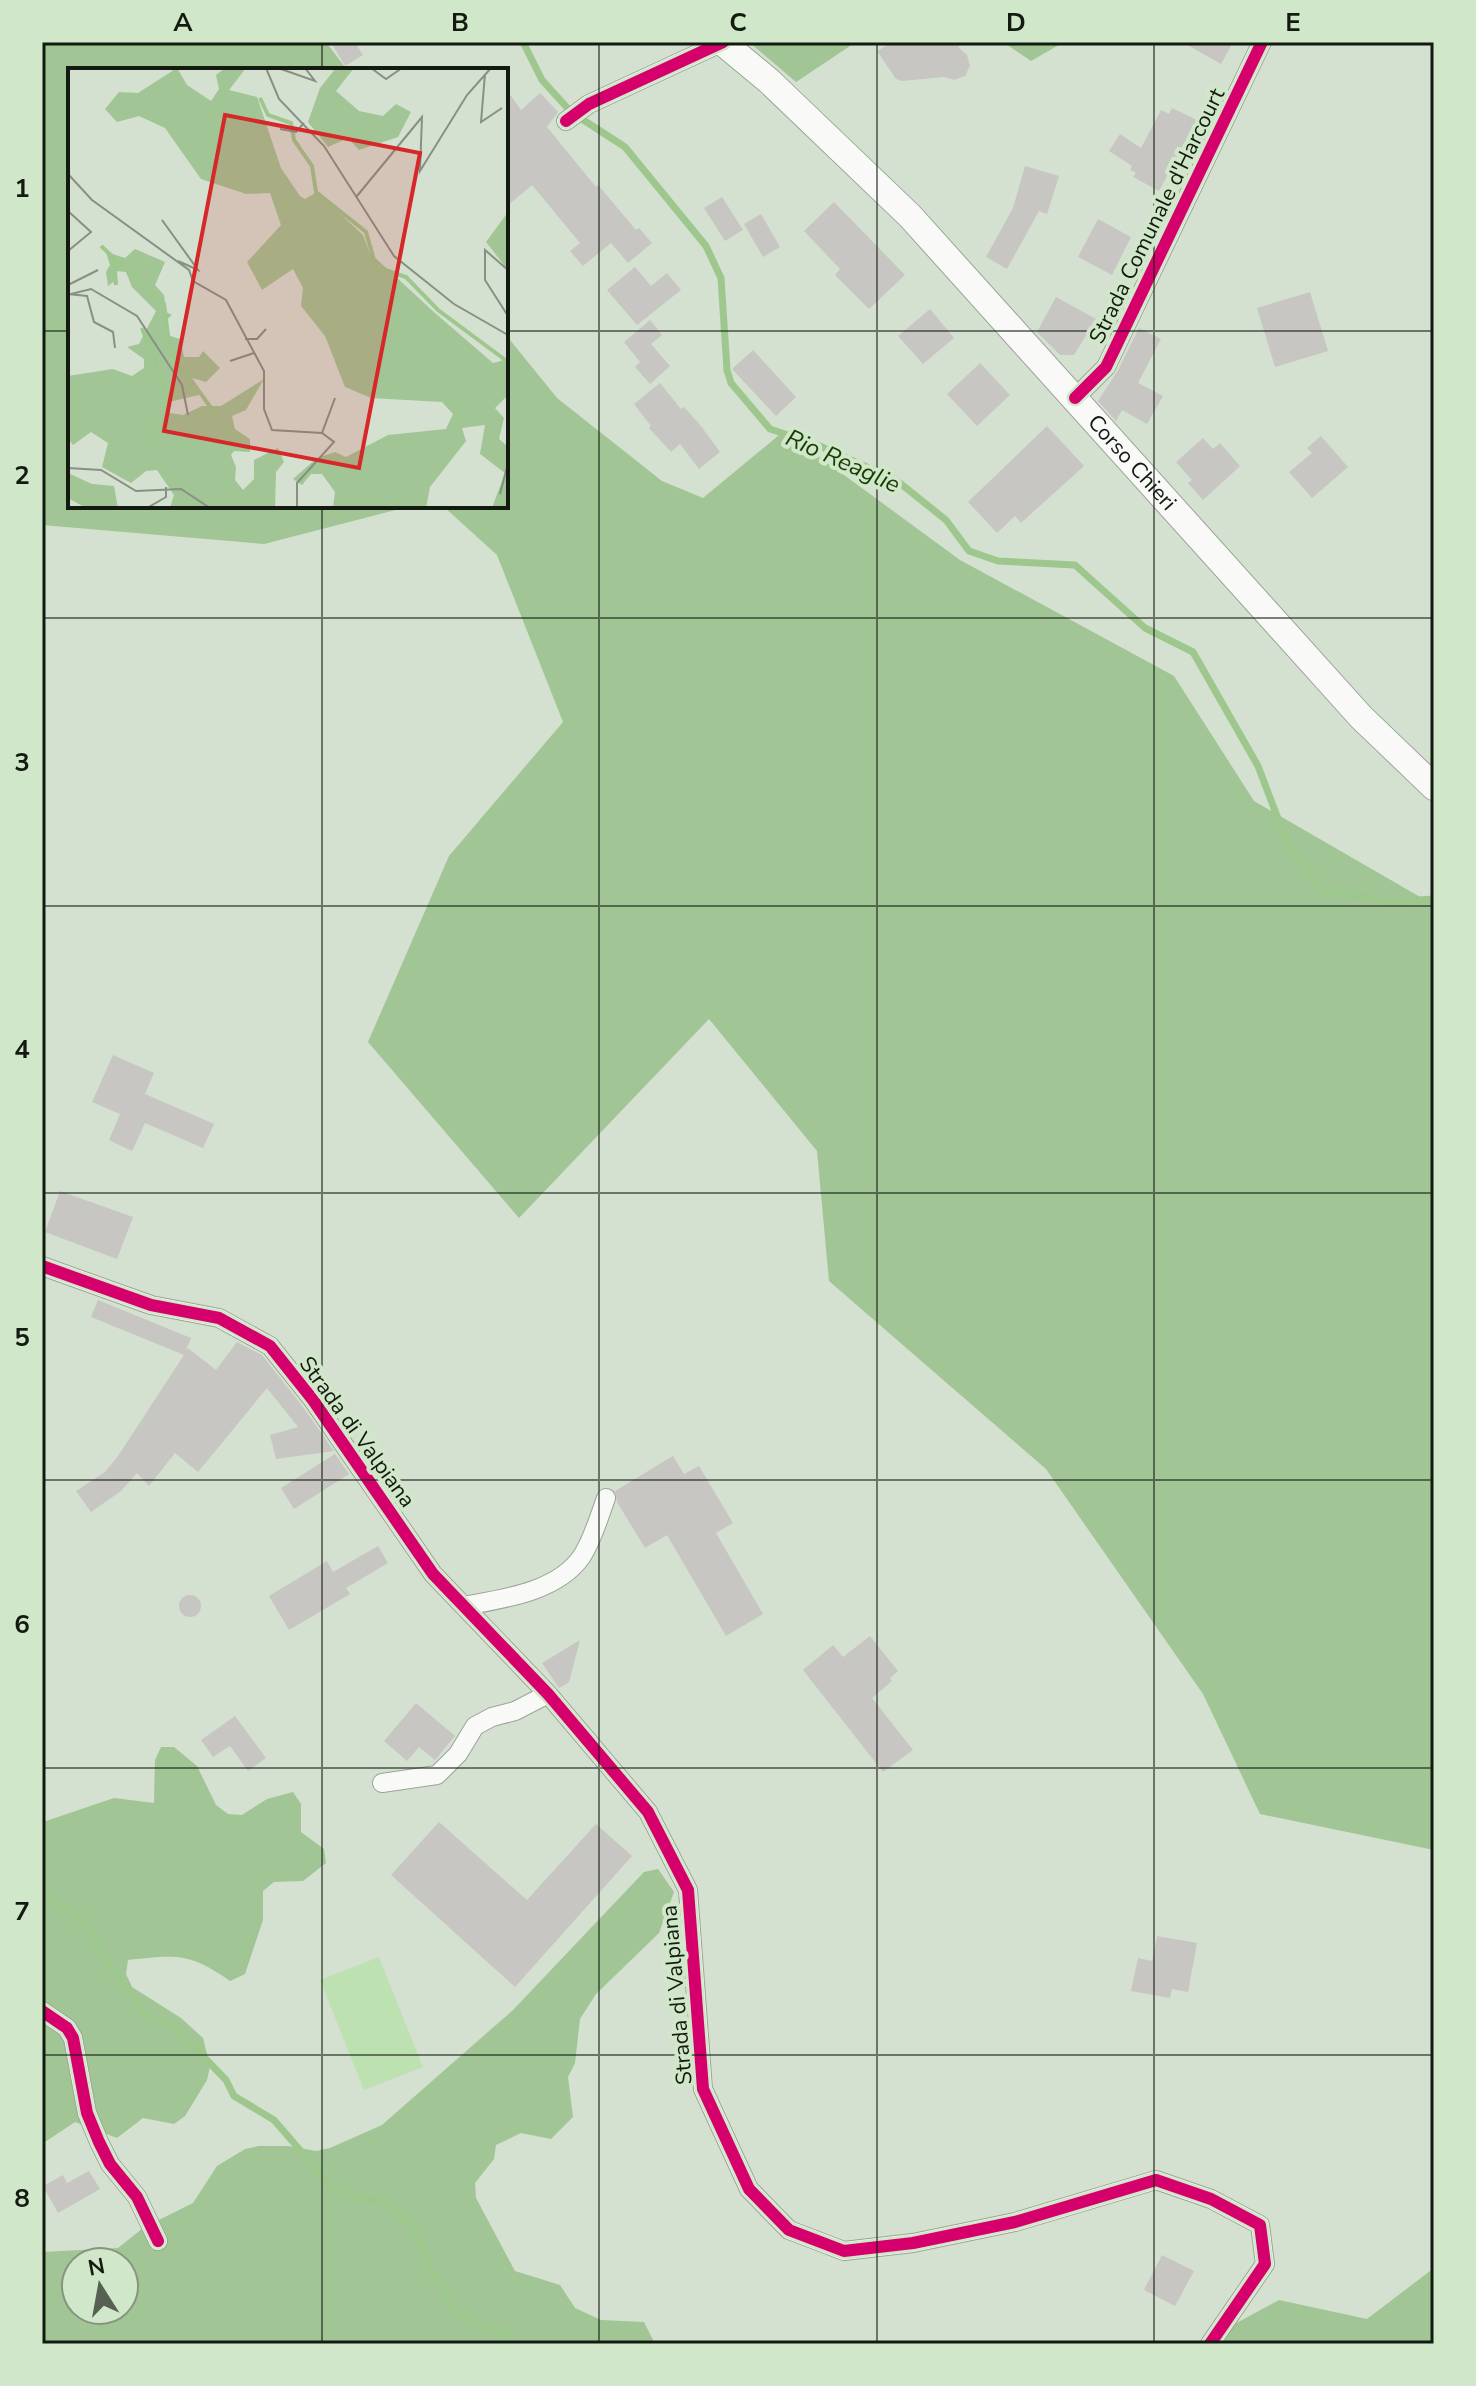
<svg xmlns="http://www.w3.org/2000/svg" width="1476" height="2386" font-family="'Nunito Sans',sans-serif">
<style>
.green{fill:#bee1b1}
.forest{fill:#a1c594;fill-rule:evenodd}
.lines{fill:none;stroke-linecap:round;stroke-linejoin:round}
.stream{stroke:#9dc78d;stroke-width:7}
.building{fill:#c8c6c2}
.minor-casing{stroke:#9aa497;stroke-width:20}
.secondary-casing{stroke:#9aa497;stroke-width:28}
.minor{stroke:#f9faf8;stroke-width:18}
.secondary{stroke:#f9faf8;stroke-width:26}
.cycleway-casing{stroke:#d1e7c9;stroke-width:17}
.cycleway{stroke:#d6006c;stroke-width:12}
.grid{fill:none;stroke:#131b10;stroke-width:2;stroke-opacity:0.55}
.labels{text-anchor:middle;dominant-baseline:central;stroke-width:8;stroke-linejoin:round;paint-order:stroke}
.street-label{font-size:22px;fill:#131b10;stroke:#d1e7c9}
.water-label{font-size:24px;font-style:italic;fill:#193c06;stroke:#d1e7c9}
.inset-river{fill:none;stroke:#9dc78d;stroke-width:4}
.inset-road{fill:none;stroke:#879183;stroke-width:2}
.view{fill:#d62828;fill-opacity:0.15;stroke:#d62828;stroke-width:4}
.inset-edge{fill:none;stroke:#131b10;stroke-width:4}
.neatline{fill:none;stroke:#131b10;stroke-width:3}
.grid-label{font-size:26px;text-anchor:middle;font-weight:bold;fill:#131b10}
</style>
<rect width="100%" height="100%" fill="#d4e0d0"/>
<path class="green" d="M379,1957L423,2067L364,2090L320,1980Z"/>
<path class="forest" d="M42,42H326L347,70H70V506H411L264,544L42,525Z
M749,42H856L796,82Z
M1003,42H1064L1031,61Z
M506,335L557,398L662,481L703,498L784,431L960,560L1174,676L1254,801L1434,905V1850L1260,1814L1203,1694L1046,1469L829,1281L817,1151L709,1019L519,1218L368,1042L449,856L563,722L497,555L443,506H506Z
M161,1747H174L197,1766L216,1805L228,1814L242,1815L267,1799L293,1792L301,1804V1832L324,1849L326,1863L303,1881L274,1882L263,1891V1920L245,1974L230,1981C189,1952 176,1955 128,1960L126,1974L132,1987L181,2018L203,2038L210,2066L207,2080L185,2116L174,2124L143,2118L117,2138L75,2122L42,2144V1819L46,1821L114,1798L154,1803L155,1760Z
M658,1869L674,1892L659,1933L596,1994L580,2019L575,2063L568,2077L573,2117L551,2139L521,2133L496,2145L494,2159L475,2183L476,2198L515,2271L560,2285L575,2308L601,2320L644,2322L655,2344H42V2252L118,2248L143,2228L193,2203L217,2166L245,2149L259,2146H288L316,2151L330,2148L382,2125L513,2010L644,1872ZM76,2262H124V2310H76Z
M1434,2268V2344H1198L1279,2300L1367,2319Z"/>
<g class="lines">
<path class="stream" d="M523,42L542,80L571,112L625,147L706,246L721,278L727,370L731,383L770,429L815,444L896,480L946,520L969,551L998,561L1075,565L1145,628L1193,652L1258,766L1288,845L1320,888L1389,902L1434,899
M42,1893L87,1925L110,1967L144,2013L176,2028L226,2080L234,2096L274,2120L331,2186L352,2196L383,2202L400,2213L412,2226L426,2257L427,2269L441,2284L450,2303L460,2313L482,2326L510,2335"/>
</g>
<path class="building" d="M331,42H355L363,55L345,66Z
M893,42H959V48L967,55L970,66L965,76L954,80L944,77L902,81L896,79L877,51Z
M1182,42H1233L1221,64Z
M506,89L521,110L540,93L558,112L547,127L596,187L598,185L636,230L639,228L652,243L628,263L611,243L583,266L570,251L580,243L532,185L506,207Z
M1172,108L1197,120L1159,191L1133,177L1136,173L1130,170L1132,166L1109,151L1120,134L1141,148L1161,110L1169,114Z
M1025,166L1059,176L1047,214L1039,211L1007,269L986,257L1013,208Z
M722,197L743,230L725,241L704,208Z
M834,202L905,275L869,309L835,275L840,269L804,231Z
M761,214L780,247L763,257L744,224Z
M1098,219L1131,237L1112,275L1078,257Z
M635,267L651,286L667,273L681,290L637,325L607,290Z
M1310,292L1328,351L1275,367L1257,308Z
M1056,297L1096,319L1074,355H1060L1037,332Z
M930,309L954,338L923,364L898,336Z
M650,320L662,335L651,344L670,366L650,384L635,367L640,362L624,342Z
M1139,328L1161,339L1138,383L1163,396L1147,424L1122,410L1116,421L1098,401L1117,372Z
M753,350L796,397L776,416L732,369Z
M980,363L1010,395L977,426L947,394Z
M660,383L681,409L684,407L701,426L720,452L699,469L680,444L671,452L649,428L651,426L634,404Z
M1047,426L1084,466L1021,523L1015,516L997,533L968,502Z
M1321,436L1348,467L1312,498L1289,472L1312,453L1307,448Z
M1203,438L1213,449L1220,443L1240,466L1203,500L1188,483L1192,480L1176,462Z
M113,1055L154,1073L145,1094L214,1124L203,1148L145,1123L132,1151L109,1140L120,1114L92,1102Z
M60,1191L133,1217L117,1259L45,1232Z
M98,1300L191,1338L186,1350L188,1348L216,1370L237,1342L262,1355L303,1407L334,1451L276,1459L270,1435L298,1427L267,1388L198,1472L175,1453L149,1486L137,1473L121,1491L91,1512L76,1491L105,1472L118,1456L184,1355L91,1317Z
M335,1454L349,1474L294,1509L281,1488Z
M673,1456L684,1474L699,1466L733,1523L716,1533L763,1614L726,1636L667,1535L645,1548L617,1502L615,1491Z
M378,1546L388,1563L346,1588L350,1594L289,1630L269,1596L327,1561L333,1572Z
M179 1606a11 11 0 1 1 22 0a11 11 0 1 1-22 0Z
M870,1636L898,1671L890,1678L892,1681L872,1698L913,1750L883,1772L803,1670L833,1645L843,1657Z
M580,1640L569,1682L559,1688L542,1663Z
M416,1703L455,1736L435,1760L419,1747L407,1761L384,1741Z
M235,1716L266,1758L248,1771L230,1746L213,1757L201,1740Z
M439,1822L527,1900L596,1824L632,1856L515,1987L391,1875Z
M1157,1936L1197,1943L1188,1992L1172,1989L1170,1998L1131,1991L1138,1958L1152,1961Z
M89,2171L100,2189L58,2213L43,2186L63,2175L67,2183Z
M1162,2255L1194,2271L1175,2306L1144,2290Z"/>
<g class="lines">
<defs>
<path id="minor" d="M566,121L589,104L723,42
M1075,398L1106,367L1262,42
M42,1266L151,1305L219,1318L270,1346L313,1400L433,1574L548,1694L648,1812L688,1890L703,2089L749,2189L789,2230L844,2251L913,2243L1015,2222L1156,2180L1211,2199L1260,2225L1265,2264L1210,2344
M464,1606C502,1599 558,1592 582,1556C593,1539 599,1517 606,1498
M382,1783L437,1775L458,1754L475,1726L492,1717L515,1711L548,1694
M42,2011L67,2028L73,2038L87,2113L99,2142L110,2164L137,2197L158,2241"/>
<g id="secondary">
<path id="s1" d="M722,42L769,81L910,216L1361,717L1434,787"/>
</g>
</defs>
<use href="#minor" class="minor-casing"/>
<use href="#secondary" class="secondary-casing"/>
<use href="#minor" class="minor"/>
<use href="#secondary" class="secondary"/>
<defs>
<path id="cycleway" d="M566,121L589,104L723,42
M1075,398L1106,367L1262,42
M42,1266L151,1305L219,1318L270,1346L313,1400L433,1574L548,1694L648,1812L688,1890L703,2089L749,2189L789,2230L844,2251L913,2243L1015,2222L1156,2180L1211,2199L1260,2225L1265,2264L1210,2344
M42,2011L67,2028L73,2038L87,2113L99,2142L110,2164L137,2197L158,2241"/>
</defs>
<use href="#cycleway" class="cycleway-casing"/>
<use href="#cycleway" class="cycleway"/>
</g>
<path class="grid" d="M322,42V70M599,42V2344M877,42V2344M1154,42V2344M42,331H70M506,331H1434M322,506V2344M42,618H1434M42,906H1434M42,1193H1434M42,1480H1434M42,1768H1434M42,2055H1434"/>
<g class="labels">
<g class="street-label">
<text transform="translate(1157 216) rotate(-64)">Strada Comunale d'Harcourt</text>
<text stroke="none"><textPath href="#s1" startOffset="588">Corso Chieri</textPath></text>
<text transform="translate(357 1432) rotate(54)">Strada di Valpiana</text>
<text transform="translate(677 1995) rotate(-95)">Strada di Valpiana</text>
</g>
<g class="water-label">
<text transform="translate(843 461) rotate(24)">Rio Reaglie</text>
</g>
</g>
<g transform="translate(68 68)">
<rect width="440" height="440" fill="#d4e0d0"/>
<path d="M109,0L119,17L143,33L151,21L148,7L157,0H178L161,22L189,29L213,100L232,128L237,131L249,124L295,167L302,185L367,245L425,295L440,291V327L427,340L436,350L431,371L440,379V440H424L437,405L412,386L417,357L394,360L398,373L362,419L358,440H265L267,424L254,406H243L234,417L225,411L249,390L267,384L278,389L320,367L378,361L385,346L374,334L303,330L277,319L257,268L233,238L235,220L225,201L194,222L179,194L213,157L202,125L178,126L133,111L97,60L71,48L49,54L37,41L51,24L70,25ZM268,0H286L268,23L291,43L315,48L328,36L343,44L330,69L291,82L280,70L260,79L240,54L252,20ZM440,144V202L418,174ZM67,181L97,194L87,217L96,227L98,244L104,247L97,253L99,267L112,271L116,289H131L135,283L152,300L138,314L124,310L131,327L101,334L102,345L115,347L134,338H153L196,311L178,342L164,348L167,361L182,371V384L166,383L163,387L168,399L167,412L175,422L186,411V392L210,380L216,394L208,404L207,440H102L106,427L89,402L78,403L63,415L34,399L40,375L23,364L5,377L0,371V308L45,301L64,308L76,300V291L59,279L71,276L88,243L64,219L58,204L47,203L48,212L40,218L38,204L42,197L38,184L57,190ZM0,405L24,416L46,418L50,440H18L0,430Z" fill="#a1c594"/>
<path class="inset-river" d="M192,30L200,47L223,55L226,72L244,98L248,124L298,164L308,199L338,209L370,242L440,294M33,178L96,236L102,283L164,369M46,192L48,217M74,260L96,317L99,339L96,357L80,380"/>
<path class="inset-road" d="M198,0L211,31L256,78L326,188L386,236L440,267M210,0L247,13L237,0M303,0L318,11L334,0M417,6L413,54L434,40M212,61L228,64L236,55M0,106L24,132L121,202L125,213L158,232L196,303V341L204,362L254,365L266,374L229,415V440M289,128L354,49L352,103L399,27L423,0M0,143L23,164L0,183M94,152L130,202L110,193M440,202L417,182V212L440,248M0,217L30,202M0,226L19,228L26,254L45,264L47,280M3,226L23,221L69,248L114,317L120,347M177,271H189L198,261M162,293L186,285M254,365L267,330M0,400L33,402L68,423L113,421L142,440M432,426L440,395M79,440L98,429V419"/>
<path class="view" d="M157,47L352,85L291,400L96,363Z"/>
<rect width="440" height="440" class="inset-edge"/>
</g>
<rect width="1476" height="2386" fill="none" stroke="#d1e7c9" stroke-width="88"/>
<g transform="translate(100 2286) rotate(349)"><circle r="38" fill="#d1e7c9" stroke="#85957f" stroke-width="2"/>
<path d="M0-6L14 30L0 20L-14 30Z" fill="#576053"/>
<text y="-12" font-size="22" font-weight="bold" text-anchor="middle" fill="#131b10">N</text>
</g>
<rect x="44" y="44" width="1388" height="2298" class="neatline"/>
<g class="grid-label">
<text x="183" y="31">A</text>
<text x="460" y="31">B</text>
<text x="738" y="31">C</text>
<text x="1016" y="31">D</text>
<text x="1293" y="31">E</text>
<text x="22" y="197">1</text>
<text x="22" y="484">2</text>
<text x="22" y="771">3</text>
<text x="22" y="1058">4</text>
<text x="22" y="1346">5</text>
<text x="22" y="1633">6</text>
<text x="22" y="1920">7</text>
<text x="22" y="2207">8</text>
</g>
</svg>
